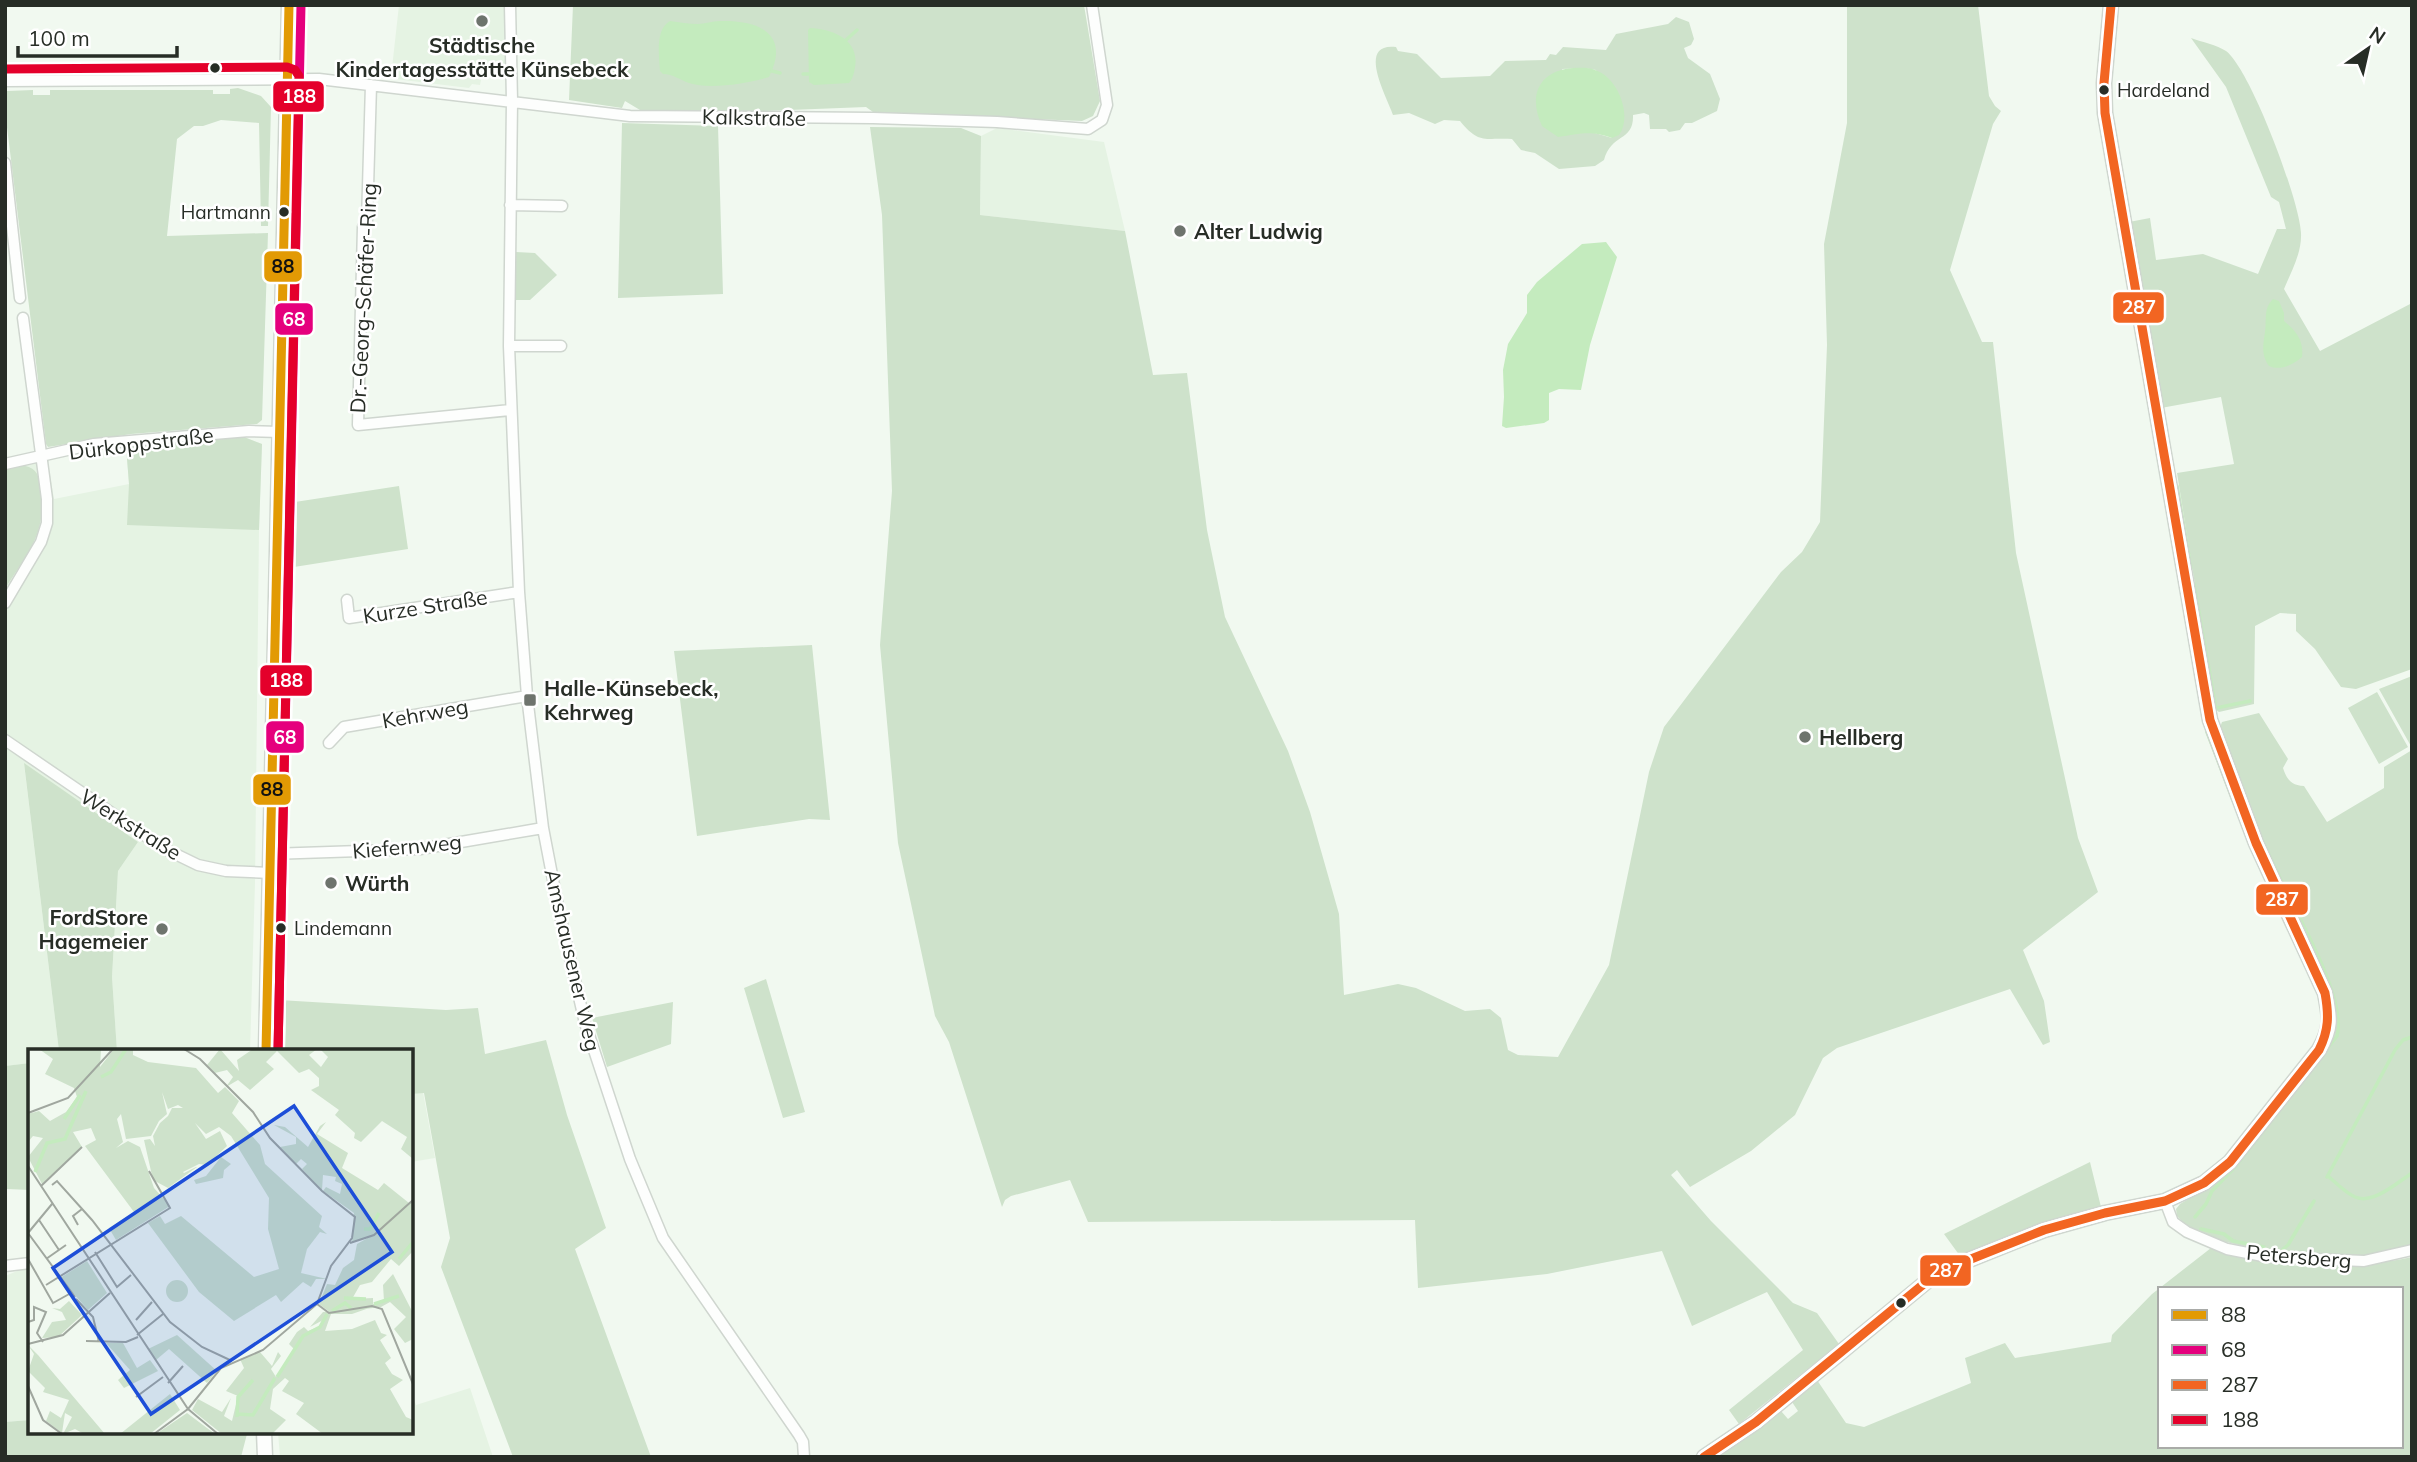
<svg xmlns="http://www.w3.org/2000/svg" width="2417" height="1462" font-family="Mulish,sans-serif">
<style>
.built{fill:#e5f3e3}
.green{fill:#cee2cb;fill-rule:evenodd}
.water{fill:#c4ebbe}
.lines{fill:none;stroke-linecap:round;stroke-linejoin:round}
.stream{stroke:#c4ebbe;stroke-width:3.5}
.street-casing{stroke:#cfd6cf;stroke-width:13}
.secondary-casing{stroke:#cfd6cf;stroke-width:17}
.street{stroke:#fdfefd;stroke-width:10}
.secondary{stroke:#fdfefd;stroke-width:14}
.bus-1-casing{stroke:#fff;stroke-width:14}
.bus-2-casing{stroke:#fff;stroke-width:14}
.bus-3-casing{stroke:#fff;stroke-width:14}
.bus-4-casing{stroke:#fff;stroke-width:14}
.bus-1{stroke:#e29a04;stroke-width:9}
.bus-2{stroke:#e5007d;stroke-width:9}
.bus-3{stroke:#f26522;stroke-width:9}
.bus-4{stroke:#e4002b;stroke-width:9}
.poi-dot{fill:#6e746d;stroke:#fff;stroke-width:2.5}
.bus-dot{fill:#272d26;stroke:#fff;stroke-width:2.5}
.labels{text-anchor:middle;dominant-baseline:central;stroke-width:5;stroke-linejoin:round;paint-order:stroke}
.bus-label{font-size:19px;fill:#272d26;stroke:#fff;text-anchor:start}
.poi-label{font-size:21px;font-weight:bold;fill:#272d26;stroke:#fff;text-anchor:start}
.street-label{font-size:21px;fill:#272d26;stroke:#fff}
.inset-river{fill:none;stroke:#c4ebbe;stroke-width:3.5}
.inset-road{fill:none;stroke:#a0a79f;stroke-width:2}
.view{fill:#1d4ed8;fill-opacity:0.15;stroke:#1d4ed8;stroke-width:3.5}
.inset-edge{fill:none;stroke:#272d26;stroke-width:3.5}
.line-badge{stroke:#fff;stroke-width:2.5}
.badge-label{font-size:19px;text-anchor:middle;font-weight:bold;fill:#fff}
.pale-badge-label{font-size:19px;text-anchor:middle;font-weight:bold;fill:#111}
</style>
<rect width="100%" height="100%" fill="#f1f9f0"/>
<path class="built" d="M399,5H506V79L482,75L480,85L472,84L469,88L387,78L389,68H392Z
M997,128L1104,142L1125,231L980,215L981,136Z
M244,437L262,444L259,530L255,883L250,1051H117L112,977L118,871L138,842L24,764L59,1051H30V1063L5,1066V589L36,540L20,465L50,458L48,463L54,499L129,484L126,446Z
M423,1092L435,1158L411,1162V1094Z
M30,1266V1420L5,1422V1276Z
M470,1388L493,1457H280L278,1432H411V1392L416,1405Z"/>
<path class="green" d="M573,5H1084L1100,101L1093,116L1082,121L873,112L866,107L764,111L640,110L625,101L622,108L569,100Z
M1847,5H1978L1989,96L1995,106L2001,111L1993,124L1950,270L1982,342H1993L2016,553L2078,838L2098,892L2023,950L2044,1001L2050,1042L2043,1045L2010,989L1837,1048L1823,1058L1795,1115L1751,1151L1690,1187L1677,1170L1671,1175L1711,1221L1793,1303L1817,1313L1839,1344L1739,1424L1729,1410L1803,1350L1767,1292L1692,1326L1662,1251L1547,1274L1418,1288L1415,1220L1088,1222L1070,1180L1011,1196L1005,1200L1002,1207L949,1042L935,1016L898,843L880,645L892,491L882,215L870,127L961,128L981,136L980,215L1125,231L1153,375L1187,373L1207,530L1225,617L1288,751L1310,812L1339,914L1344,995L1398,984L1416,988L1465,1011L1490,1009L1501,1018L1508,1050L1518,1055L1558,1057L1609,965L1649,772L1664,727L1781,572L1802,552L1820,522L1827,345L1824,244L1847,123Z
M1676,17L1689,22L1694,39L1691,45L1684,48L1688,58L1710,74L1720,99L1717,111L1692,123H1685L1680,130L1669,132L1666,129H1650L1649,115L1644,113L1633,115C1634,142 1611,133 1604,160L1595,166L1559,169L1535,153L1521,150L1512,139C1483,138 1479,144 1460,121L1444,120L1435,124L1409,113L1393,115C1388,99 1355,42 1396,47L1398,51L1417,54L1441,78L1490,76L1505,61L1546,60L1550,54L1556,55L1563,47L1606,50L1616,34L1668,24ZM1584,68L1596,70L1612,138L1595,133L1583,132L1562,69Z
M2191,38C2202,42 2217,45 2226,51C2251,70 2300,202 2301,233C2302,253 2291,272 2284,289L2320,351L2412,303V669L2356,689L2341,687L2315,649L2296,631V614L2280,613L2255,626L2254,704L2219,712L2215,709L2177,473L2234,464L2221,397L2161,408L2129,222L2150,218L2156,260L2203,254L2258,274L2277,229H2286L2279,202L2271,197L2226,87Z
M238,88L261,96L271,107L268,226H261L259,123L221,120L203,126H194L177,139L167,236L268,233L262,420L257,424L131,434L48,447L46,444L5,111V94L7,91L33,90V95H50V90H213V94H230V89Z
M622,123L718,126L723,294L618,298Z
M516,252L535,253L557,275L530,300H516Z
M244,437L262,444L259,530L127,525L129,484L126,446Z
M20,465C34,466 39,473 41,486C47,534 29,551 5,589V469Z
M399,486L408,549L294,567L295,502Z
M812,645L830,820L809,819L697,836L674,651Z
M2412,676V748L2379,689Z
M2377,692L2408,747L2379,764L2348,708Z
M2259,713L2288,759L2283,768C2287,780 2291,785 2304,786L2327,822L2384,788V767L2412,750V1246L2366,1256L2268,1252L2226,1242L2188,1228L2177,1216L2176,1209L2180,1204L2207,1188L2235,1164L2325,1054L2334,1036L2336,1018L2330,991L2261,841L2219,730L2222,722Z
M24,763L138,842L118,871L112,977L117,1051H59Z
M766,979L805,1112L783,1118L744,988Z
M279,1000L446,1010L478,1008L485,1054L546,1040L567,1115L606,1228L575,1249L651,1457H513L441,1267L450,1238L424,1093L411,1094V1051H280Z
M673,1002L671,1044L607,1067L592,1018Z
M30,1063V1190L7,1189L5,1066Z
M2090,1162L2101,1207L2040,1223L1960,1256L1944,1234Z
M2211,1248C2274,1271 2347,1271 2412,1257V1457H1717L1781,1411L1788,1419L1798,1411L1792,1402L1817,1380L1846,1423L1864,1427L1971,1383L1965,1358L2005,1343L2015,1358L2111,1342L2112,1335L2152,1294ZM2160,1289H2401V1446H2160Z
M30,1420V1432L247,1434L241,1457H5V1422Z"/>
<path class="water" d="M670,21C679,22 689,24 698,24C705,24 712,21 720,21C758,20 791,33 769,77C749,83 710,90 689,83C680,80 673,74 663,74L660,71C659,56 655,29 670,21Z
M810,28C833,29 860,40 855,67C854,74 853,78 849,83L814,85L809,82L808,30Z
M1573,68C1580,68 1588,67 1595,70C1618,77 1633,116 1619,135L1612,138C1590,130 1580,134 1558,137L1542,126C1528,96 1538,71 1573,68Z
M1606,242L1617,257L1590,345L1581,390L1559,389L1549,393V420L1544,423L1506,428L1502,426L1504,397L1503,370L1508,344L1527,313V295L1537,282L1582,244Z
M2273,299L2279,301L2284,313V321C2296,331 2304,340 2302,357C2293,365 2280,371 2269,366C2261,355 2263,345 2265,332C2267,319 2263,309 2273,299Z"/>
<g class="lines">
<path class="stream" d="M846,40L857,30
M772,71L780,73
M803,74H809
M2177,486L2191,568
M2194,584L2216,709
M2216,708L2250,701
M2207,732L2233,800
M2262,840L2282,882
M2328,1176C2336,1183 2346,1193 2355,1197C2373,1205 2398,1182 2412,1173
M2327,1177L2395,1050L2403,1040L2412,1037
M2195,1217L2206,1204L2212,1191L2236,1166L2337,1036C2346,1000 2305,931 2290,898
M2201,1229L2224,1234L2233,1241L2264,1247
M2283,1249L2288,1245L2314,1201"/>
<defs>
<path id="street" d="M510,5L512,101L509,346L519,592L527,696L543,828L559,911L585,1023L630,1159L663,1238L799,1435L803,1442L804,1457
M5,81L319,79L630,116L873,118L997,122L1088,129L1102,120L1107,105L1092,5
M371,85L367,221L363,227L358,425L511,410
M5,163L20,298
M510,205L562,206
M509,346H561
M5,464L94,444L249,431L279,432
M347,600L349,618L519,592
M5,603L41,542L47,523V499L23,318
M5,740L163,848L198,865L226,871L270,873
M329,743L344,727L527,696
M270,854L420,849L543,828
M2165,1201L2173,1222L2187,1232L2227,1249L2268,1257L2364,1261L2412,1250
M5,1266L30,1263"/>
<path id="secondary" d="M266,1051L289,5
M264,1432L265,1457
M1704,1457L1756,1422L1931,1278L1961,1263L2044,1230L2105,1213L2165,1201L2204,1183L2230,1162L2319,1050C2332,1027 2330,1018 2325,993L2256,843L2210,720L2105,113L2104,83L2111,5"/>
</defs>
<use href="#street" class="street-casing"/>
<use href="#secondary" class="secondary-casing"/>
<use href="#street" class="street"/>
<use href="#secondary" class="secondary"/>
<defs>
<path id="bus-1" d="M266,1051L289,5"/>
<path id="bus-2" d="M278,1051L301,5"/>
<path id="bus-3" d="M1704,1457L1756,1422L1931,1278L1961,1263L2044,1230L2105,1213L2165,1201L2204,1183L2230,1162L2319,1050C2329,1030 2329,1015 2325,993L2256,843L2210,720L2105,113L2104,83L2111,5"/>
<path id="bus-4" d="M5,69L287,67L295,70L299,76L278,1051"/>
</defs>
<use href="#bus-1" class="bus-1-casing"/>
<use href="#bus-2" class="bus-2-casing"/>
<use href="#bus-3" class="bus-3-casing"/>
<use href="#bus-4" class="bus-4-casing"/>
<use href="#bus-1" class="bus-1"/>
<use href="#bus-2" class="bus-2"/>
<use href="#bus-3" class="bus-3"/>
<use href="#bus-4" class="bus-4"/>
</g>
<g class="poi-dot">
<circle cx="482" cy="21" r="7"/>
<circle cx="1180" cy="231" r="7"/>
<rect x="523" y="693" width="14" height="14" rx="3.5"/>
<circle cx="1805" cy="737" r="7"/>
<circle cx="331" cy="883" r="7"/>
<circle cx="162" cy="929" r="7"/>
</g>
<g class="bus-dot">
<circle cx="215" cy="68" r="6"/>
<circle cx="2104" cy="90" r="6"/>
<circle cx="284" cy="212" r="6"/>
<circle cx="281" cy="928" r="6"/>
<circle cx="1901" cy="1303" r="6"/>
</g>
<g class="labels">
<g class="bus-label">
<text x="2117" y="90">Hardeland</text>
<text x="271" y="212" text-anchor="end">Hartmann</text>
<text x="294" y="928">Lindemann</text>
</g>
<g class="poi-label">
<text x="482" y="45" text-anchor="middle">Städtische<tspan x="482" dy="24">Kindertagesstätte Künsebeck</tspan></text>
<text x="1194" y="231">Alter Ludwig</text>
<text x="544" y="688">Halle-Künsebeck,<tspan x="544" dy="24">Kehrweg</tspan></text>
<text x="1819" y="737">Hellberg</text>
<text x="345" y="883">Würth</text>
<text x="148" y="917" text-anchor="end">FordStore<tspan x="148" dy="24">Hagemeier</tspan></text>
</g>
<g class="street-label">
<text transform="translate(754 117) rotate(1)">Kalkstraße</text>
<text transform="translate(363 298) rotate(-87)">Dr.-Georg-Schäfer-Ring</text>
<text transform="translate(141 443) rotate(-7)">Dürkoppstraße</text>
<text transform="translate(425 606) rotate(-9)">Kurze Straße</text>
<text transform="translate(425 713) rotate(-10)">Kehrweg</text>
<text transform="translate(131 824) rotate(32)">Werkstraße</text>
<text transform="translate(407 846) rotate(-5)">Kiefernweg</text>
<text transform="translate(573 960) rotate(77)">Amshausener Weg</text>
<text transform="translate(2299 1256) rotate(5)">Petersberg</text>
</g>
</g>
<g transform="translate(28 1049)">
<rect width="385" height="385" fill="#f1f9f0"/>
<path d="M11,0H73L72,18L86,0H105V6L120,13L168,19L190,44L197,38L211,52L204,64L232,96L237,115L294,167L291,178L299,185L292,183L279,200L273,224L299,230H288L283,238L275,233L253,253L248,246L206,272L171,243L120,174L132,167L137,175L153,167L226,228L251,220L240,180L241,149L203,87L191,78L178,85L167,74L178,90L192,82L199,97L179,116L171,115L155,123L156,124L168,118H169L140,139L125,131L116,91L122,90L127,97L125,87L132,74L140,67L144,59H155L150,56L140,60L134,43L139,65L131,72L123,87L98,90L93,65L89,70L95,93L88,99L100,92L112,98L126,139L142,157L88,191L81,179L106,163L57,97L68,91L63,79L45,83L54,98L14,135L0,108L15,89L5,87L0,93V65L11,62L22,72L38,63L49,48L46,39L17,25L25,10ZM192,0L211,22L209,11L225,0H289L281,6L293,18L300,8L292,0H385V110L373,100L379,88L354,72L333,93L326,89L327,84L307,66L311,61L283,41L291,37V29L281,20L271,24L249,2L238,13L246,20L222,41L210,31L198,38L205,28L199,21L187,24L179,16ZM298,73L289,85L320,104L314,119L350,141L356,134L381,154L385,151V202L371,217L363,210L344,233L332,236L324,250L345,249V255L356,252L355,236L365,225L385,264V290L377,294L366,280L378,268L362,253L353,258L303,264L291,255L299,235L307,236L315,219L326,211L329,195L345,186L324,194L326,164L295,142L298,138L312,145L314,135L307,132L308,128L295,126L294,141L274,120L279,115L273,110L268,115L252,98L268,95V88L246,76L257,78L280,98L292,77ZM193,108L203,115L196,121L195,129L168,135L166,131L178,127ZM59,212L79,244L60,261L32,229ZM138 242a11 11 0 1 1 22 0a11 11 0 1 1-22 0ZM41,252L54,266L30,288L14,289L24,273L38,271L34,263L24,259L32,260ZM344,258L324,265H303L297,282L324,280L347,271L353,284L359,286L352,291L363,309L357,314L364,325L375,331L362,340L378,368L385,371V385H295L268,365L276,354L254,342L261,332L257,329L245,340L242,360L258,371L244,385H194L164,361L170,350L194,363L203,349L196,367L204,372L210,347L198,342L216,319L212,310L232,303L244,317L250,303L253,307L243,320L248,328L267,301L261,295L269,283L276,278L280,282L292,277L297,270L282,278L295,263ZM149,286L189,322L179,334L141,300L128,311L120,300ZM78,294H95L109,319L122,311L130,322L96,339L90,331L102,321ZM0,296L10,306L77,385H56L47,380L35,385L44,368L37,364L34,384L18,372L22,362L33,369L41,351L15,343L17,339L0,322L6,305ZM142,345L152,361L122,385H92ZM159,364L187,385H128Z" fill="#cee2cb"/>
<path class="inset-river" d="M73,28L83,23L98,0M36,70L52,46M7,123L19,94L37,90L58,42M336,180H342L351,164M371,210L385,193M316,249L338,250M346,255L371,247M304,262L317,254L323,259M249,328L275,287L292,278L299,265M209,365L225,366L247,329M209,368L210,348L225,331"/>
<path class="inset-road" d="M0,64L40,49L85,0M0,117L160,360L193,319L235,301L289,255L303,217L324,189L327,168L294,142L242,89L225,63L172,10L156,0M24,136L29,132L64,171L142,273L174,298L204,312M13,137L54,98M11,171L31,201M50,176L45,167L54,160M0,184L47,248M0,184L24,155M322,194L346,186L385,151M67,203L89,238L103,226M0,210L25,254L43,244M18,210L38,196M18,236L142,159L121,122M48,250L65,268L71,293M289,255L301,264L344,257L354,260L385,335M108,271L124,253M0,273L6,271V258L18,263L9,284L15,293M109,286L135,265M58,292L98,293L110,288M0,295L35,286L82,244M140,334L155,317M0,337L15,371L34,385M108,348L135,328M126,385L160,360L190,385"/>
<path class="view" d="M266,57L364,203L123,365L25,219Z"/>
<rect width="385" height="385" class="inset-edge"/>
</g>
<g class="line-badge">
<rect x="272" y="80" width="53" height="33" rx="7" fill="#e4002b"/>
<rect x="263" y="250" width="40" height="33" rx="7" fill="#e29a04"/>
<rect x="2112" y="291" width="53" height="33" rx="7" fill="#f26522"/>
<rect x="274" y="302" width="40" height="34" rx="7" fill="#e5007d"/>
<rect x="259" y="664" width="54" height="33" rx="7" fill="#e4002b"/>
<rect x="265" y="720" width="40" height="34" rx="7" fill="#e5007d"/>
<rect x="252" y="773" width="40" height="33" rx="7" fill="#e29a04"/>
<rect x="2255" y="883" width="54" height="33" rx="7" fill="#f26522"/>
<rect x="1919" y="1254" width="53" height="33" rx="7" fill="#f26522"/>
</g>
<g class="badge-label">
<text x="299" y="103">188</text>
<text x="2139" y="314">287</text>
<text x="294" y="326">68</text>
<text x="286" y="687">188</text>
<text x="285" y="744">68</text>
<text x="2282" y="906">287</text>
<text x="1946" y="1277">287</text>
</g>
<g class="pale-badge-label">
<text x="283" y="273">88</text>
<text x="272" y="796">88</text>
</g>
<rect width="2417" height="1462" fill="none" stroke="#272d26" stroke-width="14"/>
<rect x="2158" y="1287" width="245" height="161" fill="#ffffff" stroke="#a9aba8" stroke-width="2"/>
<rect x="2172" y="1310" width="35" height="10" fill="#e29a04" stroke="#a9aba8" stroke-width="2"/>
<text x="2221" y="1322" font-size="21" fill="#272d26">88</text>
<rect x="2172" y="1345" width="35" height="10" fill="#e5007d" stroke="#a9aba8" stroke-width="2"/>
<text x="2221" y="1357" font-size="21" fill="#272d26">68</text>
<rect x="2172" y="1380" width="35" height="10" fill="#f26522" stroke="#a9aba8" stroke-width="2"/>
<text x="2221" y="1392" font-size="21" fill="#272d26">287</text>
<rect x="2172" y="1415" width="35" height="10" fill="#e4002b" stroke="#a9aba8" stroke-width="2"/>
<text x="2221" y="1427" font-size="21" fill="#272d26">188</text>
<g transform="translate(2368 49) rotate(34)" stroke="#ffffff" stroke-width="5" paint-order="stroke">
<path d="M0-5L12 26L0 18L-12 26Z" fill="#272d26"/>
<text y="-10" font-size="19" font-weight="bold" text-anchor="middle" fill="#272d26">N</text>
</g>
<path d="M18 46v10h159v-10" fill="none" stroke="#272d26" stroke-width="3.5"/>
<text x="28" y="46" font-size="21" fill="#272d26" stroke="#ffffff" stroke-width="5" paint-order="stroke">100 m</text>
</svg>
